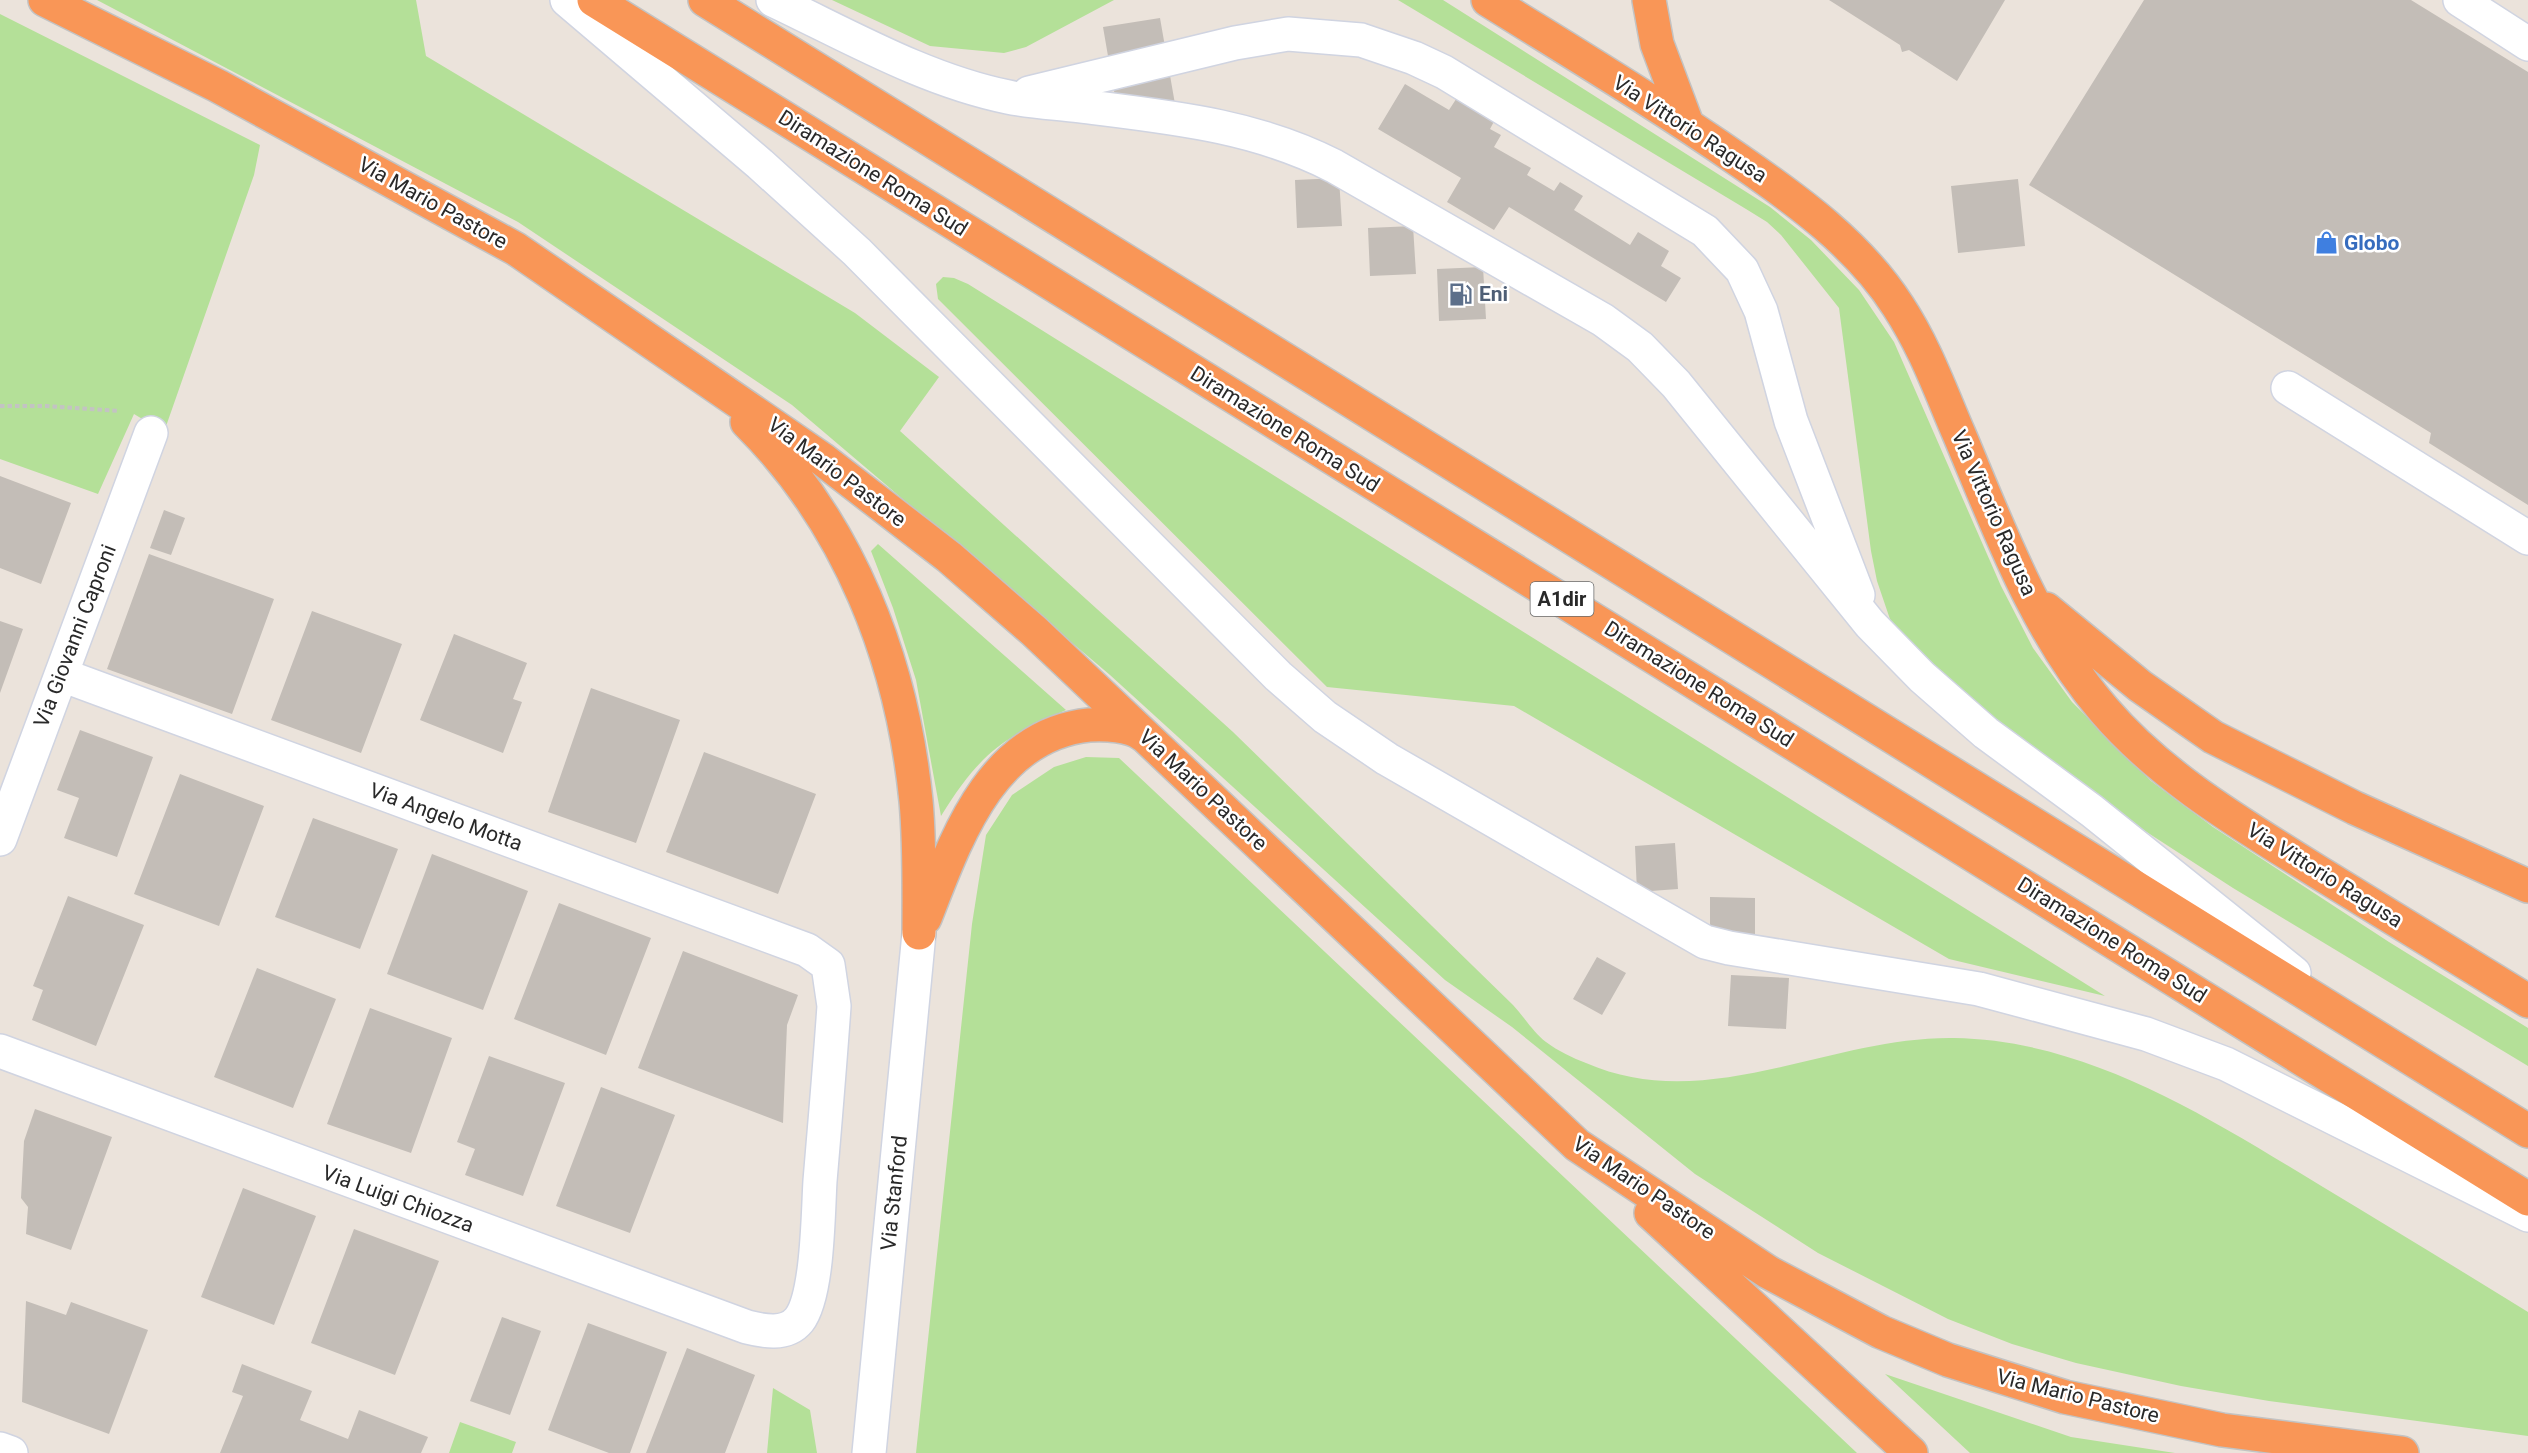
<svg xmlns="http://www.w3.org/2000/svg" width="2528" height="1453" font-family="Roboto,sans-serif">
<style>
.green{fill:#b4e098}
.building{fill:#c3bdb7}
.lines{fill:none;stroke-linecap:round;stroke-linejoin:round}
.minor-casing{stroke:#d0d4e1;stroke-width:36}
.highway-casing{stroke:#c3c3c3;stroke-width:36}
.path{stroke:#c3c3c3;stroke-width:4;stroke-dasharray:4.5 3;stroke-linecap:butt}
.minor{stroke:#fff;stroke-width:33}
.highway{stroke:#f99657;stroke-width:33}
.labels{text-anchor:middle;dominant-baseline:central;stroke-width:5;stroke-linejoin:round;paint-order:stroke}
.shield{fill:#fff;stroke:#696969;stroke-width:1.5}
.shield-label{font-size:20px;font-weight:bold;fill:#292929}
.street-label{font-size:21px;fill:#292929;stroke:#fff}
.shop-label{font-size:21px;font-weight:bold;fill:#366cbe;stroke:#fff;text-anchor:start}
.service-label{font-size:21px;font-weight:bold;fill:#4e5e75;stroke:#fff;text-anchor:start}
</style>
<rect width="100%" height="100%" fill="#ebe3db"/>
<path class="green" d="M97,0H416L426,56L855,313L939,377L900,431L1233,732L1513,1005C1524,1017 1534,1033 1546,1042C1558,1051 1573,1058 1586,1063C1707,1116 1830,1036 1954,1038C2089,1040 2211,1119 2323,1187C2391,1228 2460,1270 2528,1312V1436L2269,1401L2181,1386L2076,1363L2012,1344L1948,1319L1818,1253L1695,1174L1512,1027L1445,980L1110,675L792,405L518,222Z
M832,0H1114L1026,47L1004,53L930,46Z
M1398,0H1443L1770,207L1811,240L1859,290L1894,342L2001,586L2033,648L2072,702L2151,781L2213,827L2389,942L2528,1028V1066L2233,888L2014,746L1893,628L1877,581L1871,551L1839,308L1781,235L1767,222L1746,209Z
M0,14L260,145L254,175L164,432L134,414L98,494L0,459Z
M943,277L954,278L968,284L2105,996L1949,959L1514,706L1327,687L938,299L936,284Z
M878,544L1066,710C1000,739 979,755 941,816L916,680L893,608L871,551Z
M1086,757L1119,758L1857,1453H916L972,924L986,835L1012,795L1054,767Z
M1885,1374L2071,1437L2175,1453H1970Z
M773,1388L810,1410L817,1453H767Z
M460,1422L516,1442L512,1453H449Z"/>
<path class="building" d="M1829,0H2005L1957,81L1909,50L1902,52L1900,45Z
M2144,0H2411L2528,72V505L2429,443L2431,433L2029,185Z
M1160,18L1175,104L1118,114L1103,27Z
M1405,84L1449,110L1462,90L1499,112L1490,129L1501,135L1494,147L1531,168L1527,175L1554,191L1560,182L1583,196L1574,210L1630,245L1638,232L1669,251L1661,266L1681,278L1666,302L1509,207L1494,230L1447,202L1461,178L1378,129Z
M1339,178L1342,226L1297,228L1295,180Z
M2018,179L2025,246L1958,253L1951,186Z
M1413,226L1416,274L1370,276L1368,228Z
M1483,267L1486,319L1439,321L1437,269Z
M0,476L71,503L41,584L0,568Z
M164,510L185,518L171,555L150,548Z
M149,554L274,599L232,714L107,669Z
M312,611L402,644L361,753L271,720Z
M0,621L23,629L0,693Z
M454,634L527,663L513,699L522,702L503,753L420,720Z
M591,688L680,720L636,843L548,812Z
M80,730L153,757L117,857L64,838L79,798L57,790Z
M704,752L816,794L778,894L666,852Z
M180,774L264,806L219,926L134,894Z
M313,818L398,849L360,949L275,917Z
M1675,843L1678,889L1637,892L1635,846Z
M432,854L528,891L483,1010L387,974Z
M68,896L144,925L96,1046L32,1020L43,990L33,986Z
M1710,897L1755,898V941H1710Z
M559,903L651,938L606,1055L514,1019Z
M683,951L798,995L787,1025L783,1123L638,1068Z
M1597,957L1626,973L1602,1015L1573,999Z
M257,968L336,999L293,1108L214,1077Z
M1731,975L1789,978L1786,1029L1728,1026Z
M370,1008L452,1038L411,1153L327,1124Z
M489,1056L565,1083L523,1196L465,1175L475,1149L457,1142Z
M601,1087L675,1115L630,1233L556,1206Z
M35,1109L112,1137L71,1250L26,1234L28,1207L21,1198L24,1141Z
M243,1188L316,1216L274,1325L201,1297Z
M354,1229L439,1261L395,1375L311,1343Z
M26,1301L66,1315L71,1302L148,1330L109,1434L22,1402Z
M502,1317L541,1331L510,1415L470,1401Z
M588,1323L667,1352L630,1453H609L548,1430Z
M687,1348L755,1375L725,1453H646Z
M242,1364L312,1391L300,1420L348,1439L359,1410L428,1437L421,1453H220L243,1396L232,1392Z"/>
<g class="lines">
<defs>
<path id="minor" d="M567,0L760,164L857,252L1278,676L1325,717L1387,759L1705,942L1729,948L1979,989L2146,1034L2226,1064L2528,1215
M773,0C849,36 925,80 1008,97C1031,102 1056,103 1080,106C1168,117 1254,125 1334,166L1603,320L1640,347L1676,384L1870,624L1922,677L1986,733L2092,811L2294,973
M2460,0L2528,44
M1029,93L1235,43L1288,34L1361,40L1414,58L1444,72L1705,231L1742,270L1761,311L1791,421L1858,595
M2288,388L2528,538
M0,839L151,433
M0,1051L747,1327C763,1331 786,1336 799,1320C818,1296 818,1213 820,1181C825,1122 830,1064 834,1006L828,965L807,950L62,675
M0,1449L11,1453
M869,1453L919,933"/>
<path id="highway" d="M45,0L218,86L516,249L822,459L949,557L1034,631L1577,1145L1768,1272L1881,1332L1948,1360L2065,1397L2222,1430L2402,1453
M594,0L2528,1199
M705,0L2528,1131
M1488,0C1573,53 1658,104 1740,161C1798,201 1859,245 1898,306C1925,347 1940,390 1959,434C1999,529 2036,631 2104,710C2162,778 2243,825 2318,872C2388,915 2458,958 2528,1001
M1649,0L1657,44L1687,124
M747,422C849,523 902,660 916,801C920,845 919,889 919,933
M2046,609L2140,686L2213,737L2355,808L2528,886
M925,918C956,839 991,735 1089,725C1105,724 1131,725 1143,735
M1651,1213L1911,1453"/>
</defs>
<use href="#minor" class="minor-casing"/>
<use href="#highway" class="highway-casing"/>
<path class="path" d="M0,406H47L119,411"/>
<use href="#minor" class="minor"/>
<use href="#highway" class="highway"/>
</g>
<defs>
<symbol id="shop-bare" viewBox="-9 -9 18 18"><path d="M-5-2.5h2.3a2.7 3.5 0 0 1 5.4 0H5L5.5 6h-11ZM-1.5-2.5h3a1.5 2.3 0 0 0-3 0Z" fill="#3f7fe0" stroke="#fff" stroke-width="2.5" paint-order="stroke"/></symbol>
<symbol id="fuel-bare" viewBox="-9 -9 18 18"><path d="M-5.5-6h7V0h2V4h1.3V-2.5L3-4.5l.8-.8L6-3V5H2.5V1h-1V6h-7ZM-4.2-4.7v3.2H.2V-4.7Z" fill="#5c6f8a" stroke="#fff" stroke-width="2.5" paint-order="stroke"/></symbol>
</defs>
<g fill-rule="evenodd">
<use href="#shop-bare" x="2310" y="226" width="33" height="33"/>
<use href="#fuel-bare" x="1444" y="278" width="33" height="33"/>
</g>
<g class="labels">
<rect class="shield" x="1530.5" y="582" width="63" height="34" rx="4.5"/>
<g class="shield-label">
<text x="1562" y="599">A1dir</text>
</g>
<g class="street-label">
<text transform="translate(1690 129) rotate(33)">Via Vittorio Ragusa</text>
<text transform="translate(873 173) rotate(32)">Diramazione Roma Sud</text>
<text transform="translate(433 203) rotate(29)">Via Mario Pastore</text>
<text transform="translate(1285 429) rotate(32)">Diramazione Roma Sud</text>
<text transform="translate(837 472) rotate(37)">Via Mario Pastore</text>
<text transform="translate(1994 513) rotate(66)">Via Vittorio Ragusa</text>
<text transform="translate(75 636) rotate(-69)">Via Giovanni Caproni</text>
<text transform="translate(1699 684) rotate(32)">Diramazione Roma Sud</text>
<text transform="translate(1203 790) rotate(43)">Via Mario Pastore</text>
<text transform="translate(446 817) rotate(20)">Via Angelo Motta</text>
<text transform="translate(2325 875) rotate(32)">Via Vittorio Ragusa</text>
<text transform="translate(2112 940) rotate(32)">Diramazione Roma Sud</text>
<text transform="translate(1644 1188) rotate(34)">Via Mario Pastore</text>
<text transform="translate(894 1193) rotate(-84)">Via Stanford</text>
<text transform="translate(398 1199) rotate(20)">Via Luigi Chiozza</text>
<text transform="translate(2078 1396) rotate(14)">Via Mario Pastore</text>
</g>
<g class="shop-label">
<text x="2344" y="243">Globo</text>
</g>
<g class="service-label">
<text x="1479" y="294">Eni</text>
</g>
</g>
</svg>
